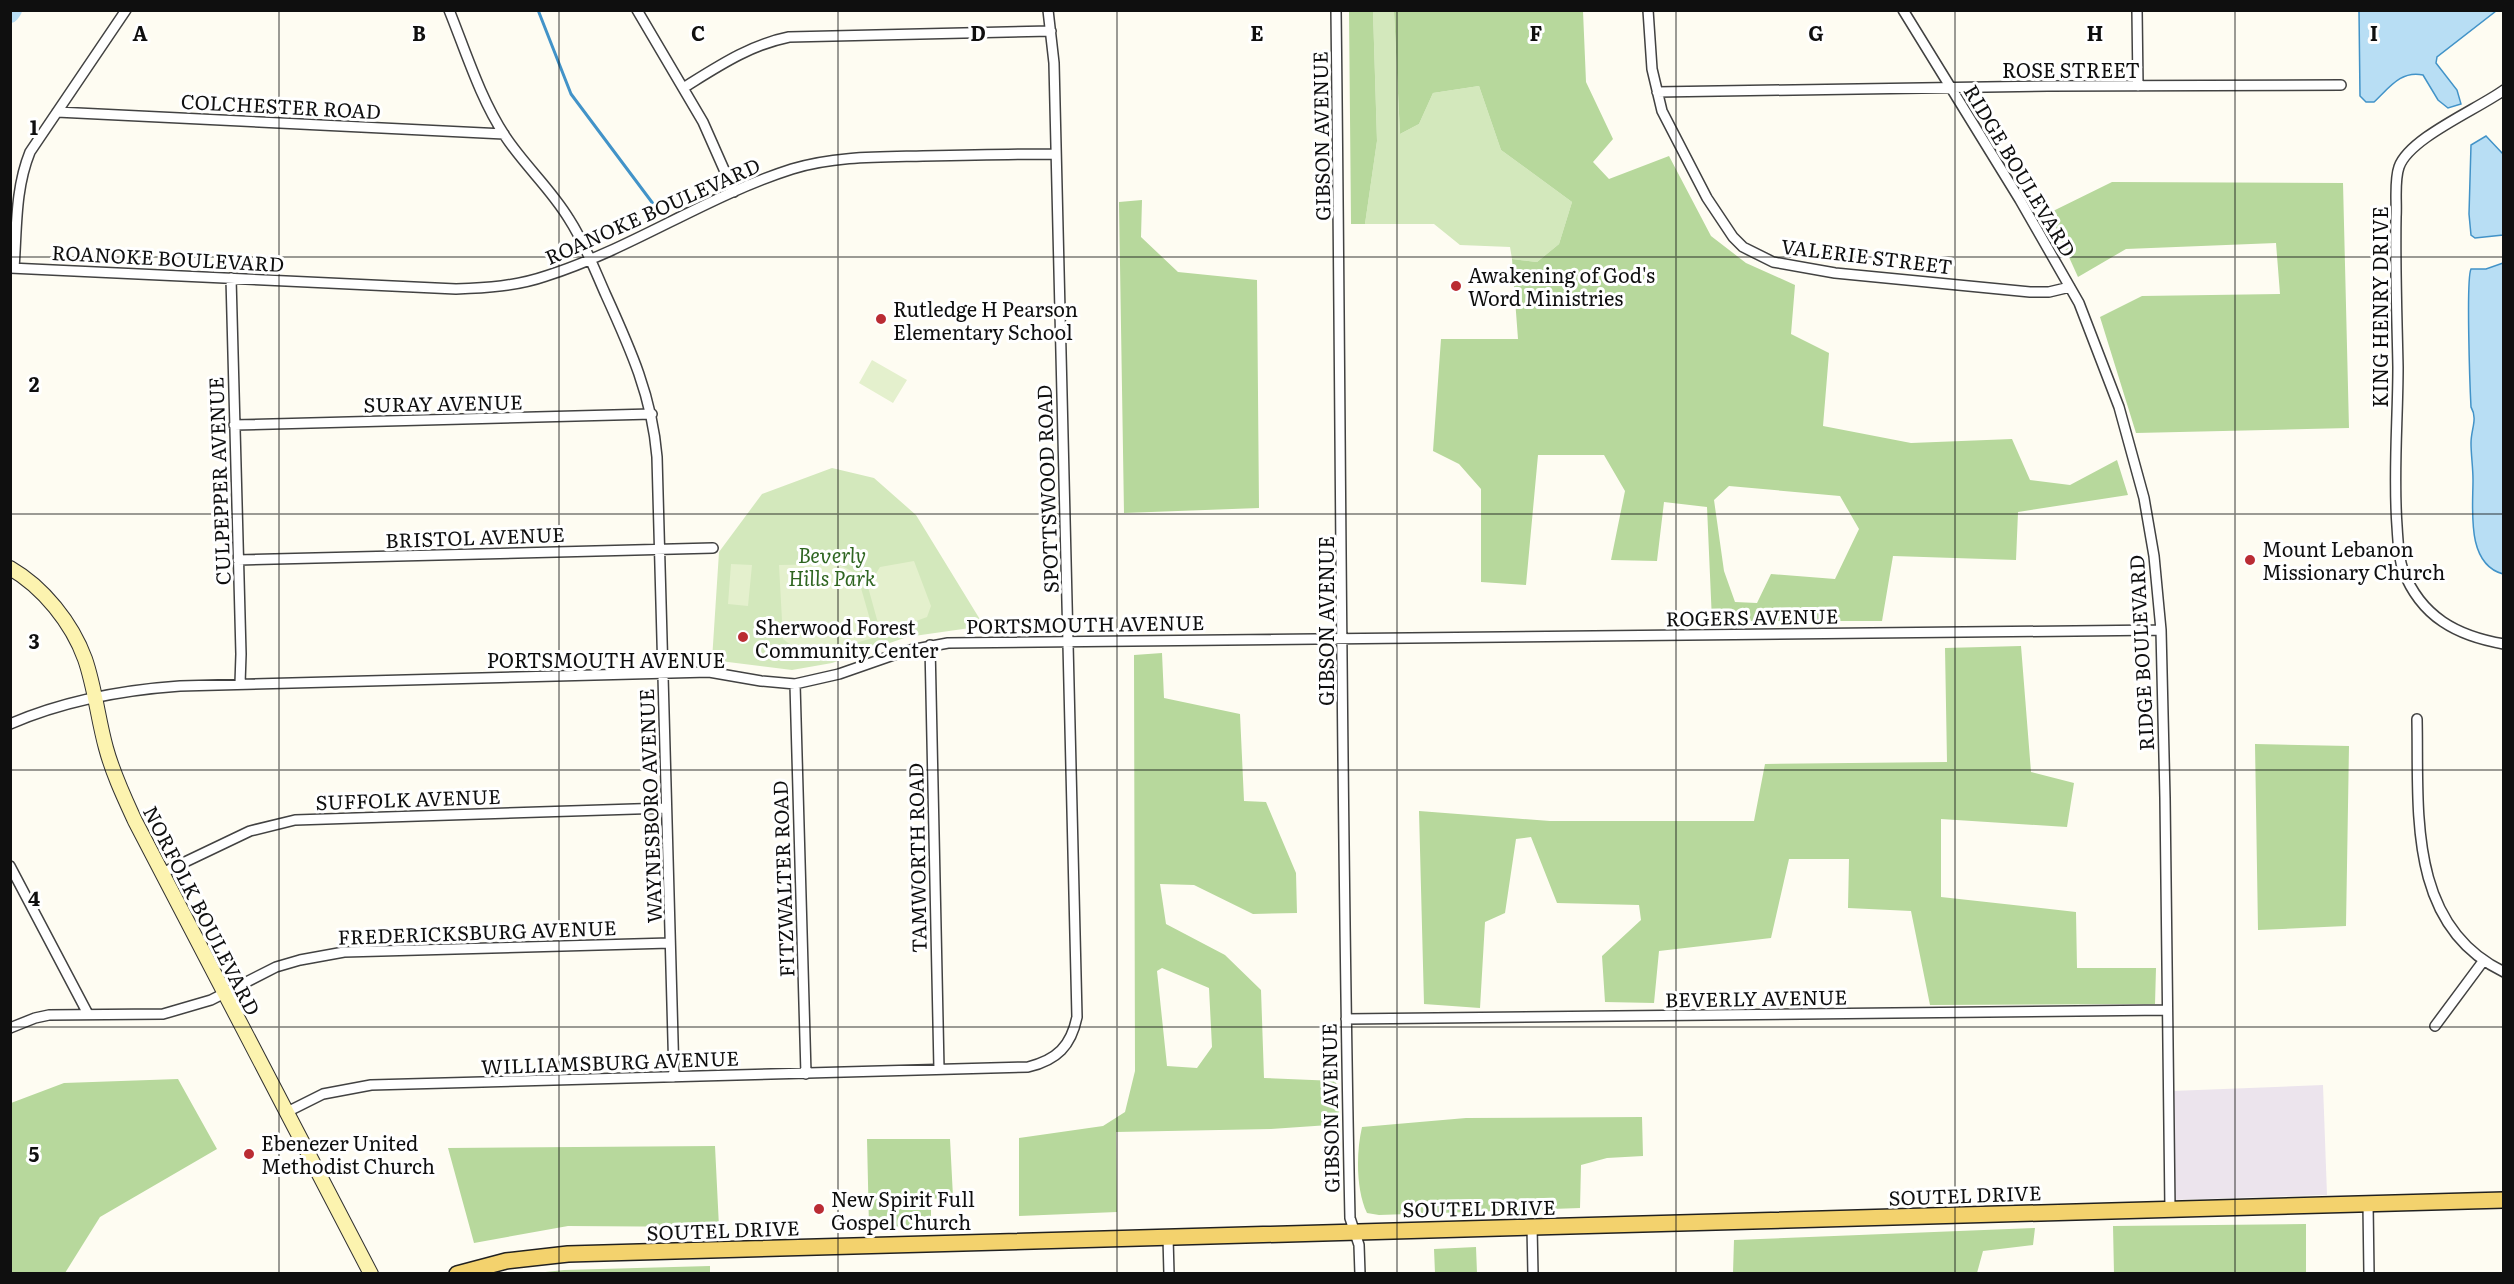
<svg xmlns="http://www.w3.org/2000/svg" width="2514" height="1284" font-family="Literata,serif">
<style>
.industrial{fill:#ece4ed}
.green{fill:#d3e8bc}
.forest{fill:#b7d89c;fill-rule:evenodd}
.pitch{fill:#e4f0cd}
.water{fill:#b8def4;stroke:#4293c8;stroke-width:1.5}
.lines{fill:none;stroke-linecap:round;stroke-linejoin:round}
.stream{stroke:#4293c8;stroke-width:3}
.river{stroke:#b8def4;stroke-width:18}
.street-casing{stroke:#424242;stroke-width:12}
.secondary-casing{stroke:#313131;stroke-width:16}
.primary-casing{stroke:#202020;stroke-width:18}
.street{stroke:#fff;stroke-width:9}
.secondary{stroke:#fcf3af;stroke-width:14}
.primary{stroke:#f3d26d;stroke-width:15}
.grid{fill:none;stroke:#0f0f0f;stroke-width:1.5;stroke-opacity:0.55}
.poi-dot{fill:#ba2c33;stroke:#fff;stroke-width:2}
.labels{text-anchor:middle;dominant-baseline:central;stroke-width:6;stroke-linejoin:round;paint-order:stroke}
.street-label{font-size:20px;fill:#0f0f0f;stroke:#fff}
.poi-label{font-size:20px;fill:#0f0f0f;stroke:#fff;text-anchor:start}
.park-label{font-size:20px;font-style:italic;fill:#2f6521;stroke:#fff}
.grid-label{font-size:20px;text-anchor:middle;font-weight:bold;fill:#0f0f0f;stroke:#fff;stroke-width:6;stroke-linejoin:round;paint-order:stroke}
</style>
<rect width="100%" height="100%" fill="#fefcf2"/>
<path class="industrial" d="M2323,1085L2327,1195L2175,1200L2172,1091Z"/>
<path class="green" d="M1373,11H1394L1400,134L1419,124L1433,93L1479,86L1501,150L1572,202L1559,244L1537,262L1512,259L1510,247L1460,245L1434,224H1365L1377,141Z
M832,468L874,478L916,515L984,626L907,637L832,663L792,670L712,660L719,552L762,494Z"/>
<path class="forest" d="M1349,11H1373L1377,141L1365,224H1351Z
M1394,11H1583L1586,82L1613,139L1593,162L1609,179L1669,156L1711,236L1746,263L1795,285L1791,334L1829,353L1823,426L1911,443L2012,439L2030,480L2070,485L2117,460L2128,495L2018,512L2016,560L1893,556L1882,621H1712L1707,507L1664,502L1657,561L1611,560L1625,491L1604,455H1538L1526,585L1481,582V489L1459,464L1433,451L1441,339H1518L1512,259L1537,262L1559,244L1572,202L1501,150L1479,86L1433,93L1419,124L1400,134ZM1729,486L1840,496L1859,529L1835,579L1771,574L1757,603L1735,602L1724,571L1714,500Z
M2112,182L2343,183L2349,428L2136,433L2100,317L2142,296L2280,294L2276,243L2126,249L2078,277L2049,213Z
M1142,200L1141,237L1178,272L1257,280L1259,508L1124,513L1119,202Z
M2021,646L2031,772L2074,783L2067,827L1941,819V897L2076,912L2077,968H2156L2155,1004L1930,1005L1911,911L1848,908L1849,859H1789L1771,938L1659,951L1654,1003L1605,1002L1602,956L1641,920L1639,905L1557,903L1531,837L1516,839L1505,913L1485,922L1480,1008L1424,1004L1419,811L1550,821H1754L1765,764L1947,762L1945,648Z
M1162,653L1164,698L1240,714L1244,801L1266,802L1296,873L1297,913L1253,914L1194,885L1160,884L1166,924L1225,955L1261,990L1264,1078L1336,1081L1339,1116L1329,1125L1271,1129L1116,1132L1117,1212L1019,1216V1138L1103,1126L1125,1112L1135,1071L1134,655ZM1162,968L1209,988L1212,1047L1197,1068L1167,1066L1157,971Z
M2255,744L2349,746L2346,926L2258,930Z
M178,1079L217,1149L100,1217L65,1273H11V1103L64,1083Z
M1642,1117L1643,1156L1607,1158L1581,1165L1580,1208L1379,1215L1367,1213C1356,1190 1356,1153 1362,1127L1466,1118Z
M867,1139H950L953,1197L931,1199V1226L869,1227Z
M715,1146L719,1227L568,1226L474,1243L448,1148Z
M2306,1224V1273H2114L2113,1226Z
M2035,1228L2033,1245L1983,1251L1977,1273H1733L1734,1240Z
M1476,1247L1477,1273H1435L1434,1249Z
M710,1266V1273H536L564,1270Z"/>
<path class="pitch" d="M872,360L907,380L893,403L859,383Z
M914,561L931,606L927,617L881,634L868,587L880,567Z
M731,564L752,565L748,606L728,604Z
M838,564L857,574L875,637C848,646 806,660 783,639L779,565Z"/>
<path class="water" d="M2359,11H2496L2437,57L2436,63L2457,90L2461,104L2448,108L2438,100L2423,75C2401,70 2389,88 2374,102H2366L2360,96Z
M2486,136L2503,154V235L2475,238L2471,235L2469,214L2471,145Z
M2503,263H2504L2503,574C2466,564 2473,510 2473,480C2473,467 2471,455 2471,443C2471,429 2478,419 2471,407C2470,388 2466,279 2471,269H2486Z"/>
<g class="lines">
<path class="stream" d="M538,10L571,94L657,209"/>
<path class="river" d="M10,14L13,10"/>
<defs>
<path id="street" d="M449,10C466,52 480,98 505,136C524,165 551,189 569,219C584,242 594,268 605,293C630,348 652,396 657,457L674,1077
M637,10L703,122L734,192
M1336,10C1341,413 1341,816 1350,1218L1359,1245L1360,1274
M1648,10L1652,69L1662,111L1707,198L1733,237L1743,247L1773,262L1835,273L2030,292H2049L2070,287
M1903,10L2020,200L2079,303L2119,407L2144,498L2154,556L2161,630L2165,798L2170,1209
M2137,10L2138,86
M683,88C717,67 749,45 789,37L1051,31
M2504,90C2478,109 2409,138 2399,167C2394,181 2397,202 2396,217C2395,267 2397,317 2398,367C2398,419 2393,473 2397,526C2398,540 2398,556 2403,570C2421,617 2457,636 2504,644
M1657,92L2048,86L2341,85
M57,112L504,134
M10,268L456,289C486,288 517,286 546,276C631,249 707,196 792,169C835,156 879,157 923,156C967,155 1011,154 1056,154
M14,268C17,228 15,189 30,152L126,10
M231,278L241,654L240,684
M234,425L652,414
M238,560L713,548
M930,645L939,1069
M795,684L806,1074
M2417,719C2419,808 2406,925 2504,972
M10,724C63,701 123,690 180,686L709,672L761,681L795,684L839,674L905,651L948,643L2161,630
M10,866L88,1014
M162,873L250,831L295,820L666,808
M1346,1019L2167,1010
M2435,1026L2484,960
M10,1028L35,1018L49,1015L163,1014L211,1000L276,967L300,960L344,952L670,943
M287,1112L323,1094L371,1085L1028,1067C1057,1060 1071,1046 1077,1017L1054,63L1048,10
M2368,1204L2369,1274
M1532,1227L1533,1274
M1168,1237L1169,1274"/>
<path id="secondary" d="M10,568C43,587 72,623 85,659C95,688 98,719 106,748C113,774 124,797 135,821L371,1274"/>
<path id="primary" d="M457,1274L506,1261L568,1254L2504,1200"/>
</defs>
<use href="#street" class="street-casing"/>
<use href="#secondary" class="secondary-casing"/>
<use href="#primary" class="primary-casing"/>
<use href="#street" class="street"/>
<use href="#secondary" class="secondary"/>
<use href="#primary" class="primary"/>
</g>
<path class="grid" d="M279,10V1274M559,10V1274M838,10V1274M1117,10V1274M1397,10V1274M1676,10V1274M1955,10V1274M2235,10V1274M10,257H2504M10,514H2504M10,770H2504M10,1027H2504"/>
<g class="poi-dot">
<circle cx="1456" cy="286" r="6"/>
<circle cx="881" cy="319" r="6"/>
<circle cx="2250" cy="560" r="6"/>
<circle cx="743" cy="637" r="6"/>
<circle cx="249" cy="1154" r="6"/>
<circle cx="819" cy="1209" r="6"/>
</g>
<g class="labels">
<g class="street-label">
<text x="2071" y="69">ROSE STREET</text>
<text transform="translate(281 105) rotate(3)">COLCHESTER ROAD</text>
<text transform="translate(1320 136) rotate(-91)">GIBSON AVENUE</text>
<text transform="translate(2021 170) rotate(59)">RIDGE BOULEVARD</text>
<text transform="translate(652 210) rotate(-24)">ROANOKE BOULEVARD</text>
<text transform="translate(1867 255) rotate(7)">VALERIE STREET</text>
<text transform="translate(168 257) rotate(3)">ROANOKE BOULEVARD</text>
<text transform="translate(2379 307) rotate(-90)">KING HENRY DRIVE</text>
<text transform="translate(443 402) rotate(-1)">SURAY AVENUE</text>
<text transform="translate(218 481) rotate(-92)">CULPEPPER AVENUE</text>
<text transform="translate(1046 489) rotate(-92)">SPOTTSWOOD ROAD</text>
<text transform="translate(475 536) rotate(-2)">BRISTOL AVENUE</text>
<text transform="translate(1752 616) rotate(-1)">ROGERS AVENUE</text>
<text transform="translate(1325 621) rotate(-90)">GIBSON AVENUE</text>
<text transform="translate(1085 623) rotate(-1)">PORTSMOUTH AVENUE</text>
<text transform="translate(2140 653) rotate(-93)">RIDGE BOULEVARD</text>
<text x="606" y="659">PORTSMOUTH AVENUE</text>
<text transform="translate(408 798) rotate(-2)">SUFFOLK AVENUE</text>
<text transform="translate(649 806) rotate(-92)">WAYNESBORO AVENUE</text>
<text transform="translate(916 858) rotate(-91)">TAMWORTH ROAD</text>
<text transform="translate(782 879) rotate(-92)">FITZWALTER ROAD</text>
<text transform="translate(203 910) rotate(63)">NORFOLK BOULEVARD</text>
<text transform="translate(477 931) rotate(-2)">FREDERICKSBURG AVENUE</text>
<text transform="translate(1756 997) rotate(-1)">BEVERLY AVENUE</text>
<text transform="translate(610 1061) rotate(-2)">WILLIAMSBURG AVENUE</text>
<text transform="translate(1329 1108) rotate(-91)">GIBSON AVENUE</text>
<text transform="translate(1965 1194) rotate(-2)">SOUTEL DRIVE</text>
<text transform="translate(1479 1207) rotate(-1)">SOUTEL DRIVE</text>
<text transform="translate(723 1229) rotate(-2)">SOUTEL DRIVE</text>
</g>
<g class="poi-label">
<text x="1468" y="274">Awakening of God's<tspan x="1468" dy="23">Word Ministries</tspan></text>
<text x="893" y="308">Rutledge H Pearson<tspan x="893" dy="23">Elementary School</tspan></text>
<text x="2262" y="548">Mount Lebanon<tspan x="2262" dy="23">Missionary Church</tspan></text>
<text x="755" y="626">Sherwood Forest<tspan x="755" dy="23">Community Center</tspan></text>
<text x="261" y="1142">Ebenezer United<tspan x="261" dy="23">Methodist Church</tspan></text>
<text x="831" y="1198">New Spirit Full<tspan x="831" dy="23">Gospel Church</tspan></text>
</g>
<g class="park-label">
<text x="832" y="554">Beverly<tspan x="832" dy="23">Hills Park</tspan></text>
</g>
</g>
<g class="grid-label">
<text x="140" y="41">A</text>
<text x="419" y="41">B</text>
<text x="698" y="41">C</text>
<text x="978" y="41">D</text>
<text x="1257" y="41">E</text>
<text x="1536" y="41">F</text>
<text x="1816" y="41">G</text>
<text x="2095" y="41">H</text>
<text x="2374" y="41">I</text>
<text x="34" y="135">1</text>
<text x="34" y="392">2</text>
<text x="34" y="649">3</text>
<text x="34" y="906">4</text>
<text x="34" y="1162">5</text>
</g>
<rect width="2514" height="1284" fill="none" stroke="#0f0f0f" stroke-width="24"/>
</svg>
